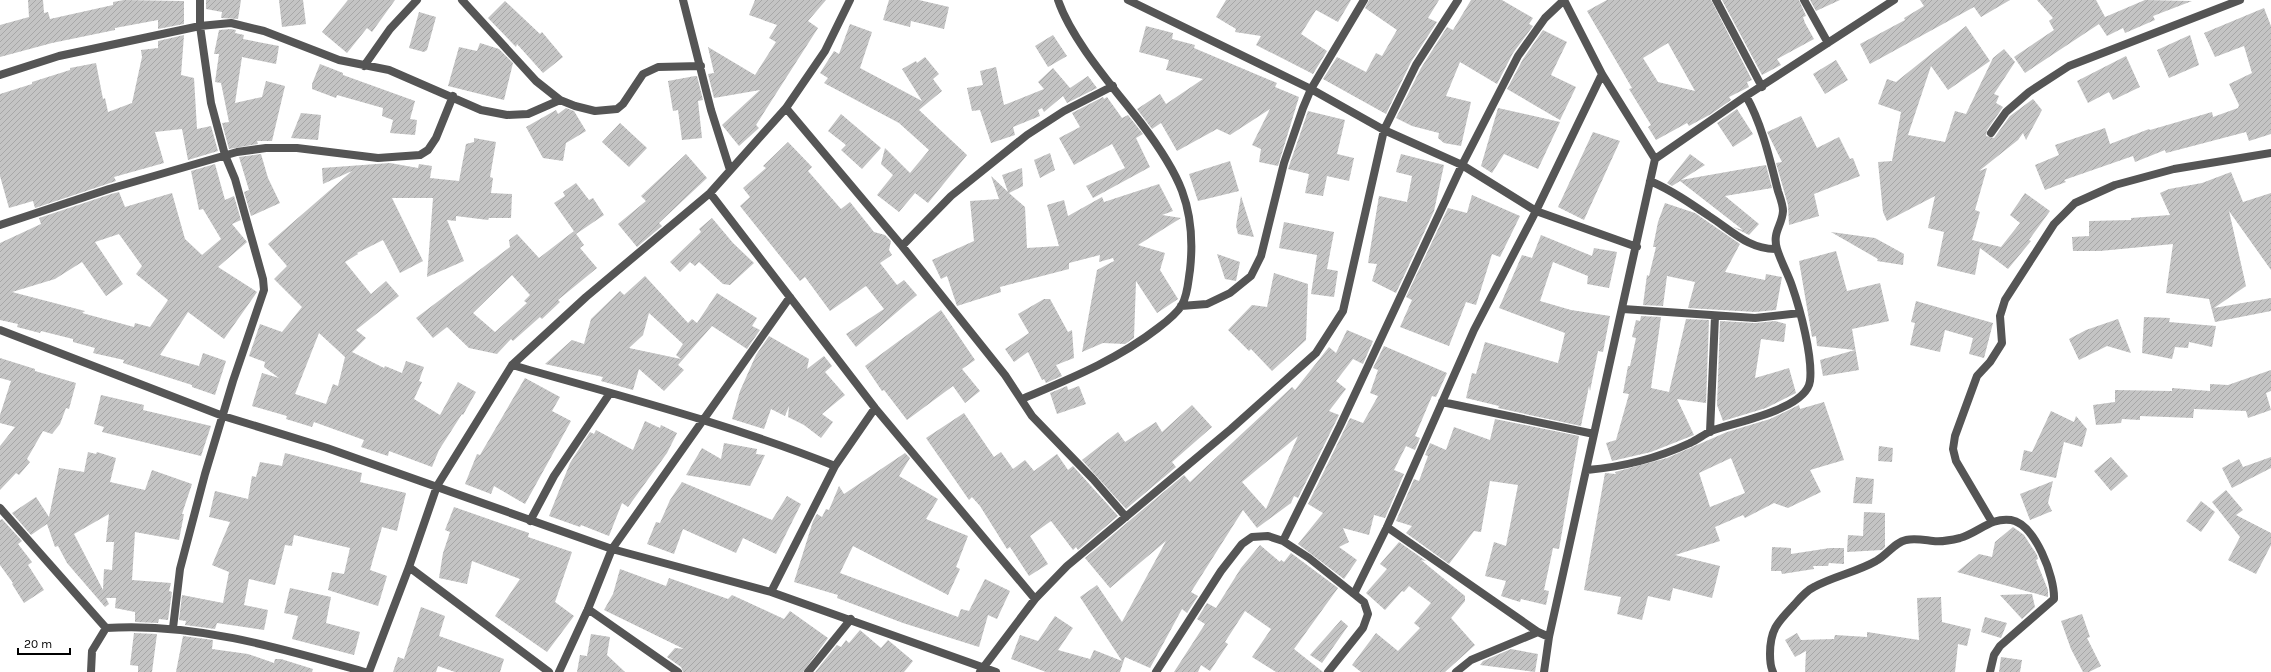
<svg xmlns="http://www.w3.org/2000/svg" width="2271" height="672" font-family="Karla,sans-serif">
<style>
.building{fill:url(#building-hatch);fill-rule:evenodd}
.lines{fill:none;stroke-linecap:round;stroke-linejoin:round}
.minor{stroke:#555;stroke-width:8}
</style>
<defs>
<pattern id="building-hatch" width="6" height="6" patternUnits="userSpaceOnUse"><rect width="6" height="6" fill="#c4c4c4"/><path d="M-1 1l2-2M0 6l6-6M5 7l2-2" fill="none" stroke="#a7a7a7"/></pattern>
</defs>
<rect width="100%" height="100%" fill="#fff"/>
<path class="building" d="M28,0H43L44,13L48,12L50,19L113,5V2L124,0L184,1V24L158,29V20L115,28V30L52,43L0,57V25L29,17Z
M206,0H241L238,19L221,18L222,12L206,9Z
M279,0H303L306,24L282,27Z
M348,0H395L372,32L367,28L347,53L322,32Z
M755,0H826L808,21L818,28L756,125L759,128L739,146L722,125L760,90L714,98L708,74L714,73L708,47L755,75L776,42L769,38L777,25L749,15Z
M889,0H919L949,7L944,29L911,21L910,27L883,20Z
M1226,0H1351L1338,22L1316,10L1301,34L1327,51L1313,74L1256,45L1261,36L1235,32L1236,29L1216,17Z
M1369,0H1439L1428,18L1437,22L1411,62L1386,114L1323,79L1337,57L1366,72L1376,53L1382,56L1397,30L1365,8Z
M1471,0H1502L1533,18L1529,24L1533,26L1513,53L1497,84L1460,62L1446,96L1471,102L1461,146L1444,143L1438,138L1439,133L1412,126L1396,118L1421,68L1447,27L1453,30Z
M1607,0H1711L1752,80L1747,82L1749,87L1729,97L1731,100L1711,114L1689,126L1687,123L1656,140L1648,127L1651,125L1629,89L1632,88L1587,11ZM1668,43L1695,91L1658,82L1643,58Z
M1722,0H1799L1806,16L1803,17L1805,23L1814,39L1777,59L1781,65L1762,75Z
M1810,0H1840L1816,11Z
M1920,0H2010L1981,17L1974,7L1870,64L1860,44L1905,20L1904,18L1924,6Z
M2037,0H2096L2105,17L2145,0L2192,1L2153,16L2155,20L2125,33L2123,28L2107,36L2099,24L2025,73L2014,57L2054,30L2049,21L2053,18Z
M505,1L540,34L542,32L563,57L543,73L517,44L516,47L488,18Z
M2264,8L2271,26V134L2249,141L2246,132L2166,153L2165,150L2135,162L2133,156L2064,180L2066,182L2045,190L2035,165L2059,155L2055,145L2105,128L2110,144L2149,129L2150,130L2212,112L2213,117L2238,108L2239,105L2229,84L2252,73L2244,46L2215,57L2204,33Z
M419,12L436,17L427,50L424,52L409,48Z
M850,24L872,32L860,68L922,101L902,69L916,61L917,63L925,57L939,74L933,79L942,91L919,110L967,155L928,203L915,193L899,212L877,195L893,175L881,164L885,148L910,173L929,150L899,123L824,83L828,78L820,73L834,51L839,54Z
M1146,26L1173,33L1172,39L1195,45L1194,48L1277,83L1275,87L1299,97L1278,166L1259,162L1261,149L1252,145L1270,109L1230,135L1217,129L1177,151L1161,123L1152,129L1137,109L1160,94L1166,104L1203,79L1166,70L1169,60L1139,52Z
M1966,26L1990,61L1948,90L1931,66L1908,135L1945,142L1955,111L1966,114L1993,58L2004,49L2015,62L1994,94L1999,96L1996,103L2003,107L1987,130L1986,136L1994,138L2010,116L2033,99L2042,110L2026,140L2023,133L2018,140L1979,171L1987,168L1975,210L1980,212L1972,240L2001,247L2020,223L2010,215L2025,193L2050,211L2029,240L2031,241L2008,269L1980,248L1975,275L1937,266L1944,232L1928,228L1935,196L1887,221L1883,212L1878,162L1892,161L1901,112L1878,104L1887,79L1896,82Z
M231,29L236,30L235,33L244,35L243,39L279,46L276,64L242,57L235,103L262,97L266,81L285,86L272,141H257L258,144L229,149L222,123L229,122L221,83L215,82L219,54H214L219,30Z
M1543,30L1567,42L1551,75L1576,87L1560,120L1507,89L1523,59Z
M184,35L181,75L194,78L197,129L211,126L218,151L188,160L182,129L155,132L164,163L114,177L116,181L35,208L33,201L9,208L0,176V94L32,84V82L70,70V68L96,63L103,99L105,98L108,112L132,103L142,57L141,50L158,48V41Z
M1053,35L1067,56L1048,67L1035,46Z
M2190,35L2199,65L2169,78L2157,50Z
M480,43L499,49L513,63L504,100L448,86L459,47L477,51Z
M2126,56L2140,87L2113,100L2109,92L2088,103L2077,81Z
M1836,60L1848,80L1825,94L1813,74Z
M320,64L343,73V75L415,101L410,119L417,120L415,135L390,133L393,120L382,116L383,108L337,95L336,98L312,89V84Z
M996,67L1004,105L1044,89L1038,82L1053,68L1070,88L1088,76L1097,88L1067,103L1063,96L1044,112L1042,108L1038,110L1040,116L1013,127L1015,135L991,143L980,110L972,111L967,88L983,85L980,71Z
M695,76H697L703,100L698,101L702,138L682,140L678,110L673,111L668,81Z
M1103,97L1104,99L1107,97L1122,118L1128,115L1143,134L1136,138L1150,167L1093,198L1086,186L1125,168L1112,144L1074,165L1059,138L1080,127L1072,113Z
M566,108L574,111L586,131L566,143L563,161L543,158L526,127L556,110L558,114Z
M1498,108L1560,122L1538,169L1504,154L1492,173L1481,166Z
M1737,109L1753,134L1733,147L1717,123Z
M1308,111L1345,120L1337,154L1354,158L1349,181L1327,176L1323,196L1305,193L1309,174L1288,169Z
M301,113L321,115L318,140L291,138Z
M841,114L881,148L862,169L841,150L846,145L828,131Z
M1801,116L1817,148L1839,137L1850,159L1853,158L1860,176L1814,194L1819,216L1789,225L1788,205L1776,163L1782,162L1767,132Z
M620,123L647,148L629,167L602,142Z
M1593,132L1620,141L1584,220L1558,207Z
M474,138L496,142L490,177L493,178L491,193L512,194L511,218H489L488,220L456,216V221L447,220L464,261L427,277L433,198H392L423,261L400,273L383,240L357,253L358,254L345,262L371,294L386,281L399,296L356,330L366,338L352,352L384,368L385,366L402,373L406,361L424,367L419,381L422,382L414,399L440,415L458,382L476,392L463,415L462,414L439,450L432,467L389,451L388,456L361,447L364,440L314,422L312,427L286,419L287,416L252,406L262,373L279,378L264,367L265,362L249,356L260,324L282,332L302,307L274,279L287,266L268,244L352,171L323,184L322,168L390,163L418,168L419,164L432,166L430,178L459,181L466,144L474,142ZM319,333L345,357L338,386L333,384L326,404L295,394Z
M788,142L812,167L808,171L841,209L850,202L874,232L885,235L891,241L889,250L892,255L880,263L897,285L904,280L917,295L856,347L846,334L884,309L866,286L830,311L805,277L800,281L740,206L750,197L743,188L766,168L763,166Z
M1050,153L1055,170L1040,178L1034,160Z
M261,154L268,178L280,203L251,216L244,192L249,190L239,157Z
M686,154L707,178L659,223L662,226L637,247L618,224L646,201L641,196Z
M1401,154L1444,165L1434,211L1396,293L1372,281L1377,264L1368,263L1379,196L1407,202L1412,176L1396,172Z
M1690,154L1705,165L1681,180L1766,165L1772,188L1725,196L1759,224L1749,235L1733,227L1743,230L1680,181L1672,186L1667,183Z
M1230,161L1239,191L1198,201L1189,174Z
M215,164L225,200L234,196L241,220L232,224L247,242L218,267L257,292L224,339L188,312L160,355L199,366L203,353L226,361L215,395L192,387V385L123,363L124,360L93,353L95,348L73,342V339L41,331L40,333L17,327L18,324L0,320V243L41,224L39,218L111,194L119,192L125,207L172,193L185,239L202,255L221,239L203,209L199,210L191,171ZM119,234L142,266L136,274L168,300L150,327L135,323L134,327L82,313L85,311L12,292L55,279L82,262L106,296L123,284L95,242Z
M1022,168L1023,186L1009,193L1025,207L1027,248L1059,246L1047,205L1064,200L1068,216L1102,197L1104,202L1159,184L1173,211L1162,215L1181,218L1138,245L1165,253L1160,270L1178,299L1157,313L1136,281L1134,338L1125,344L1103,343L1082,352L1097,270L1114,261L1113,258L1099,262L1100,255L1069,263V269L1000,287L1001,292L957,306L947,276L941,279L932,260L974,241L970,201L999,199L991,176L1008,192L1002,175Z
M2231,172L2243,202L2271,193V270L2229,211L2246,286L2214,308L2271,298V311L2215,322L2209,299L2166,293L2173,244L2100,251H2073L2072,237L2089,236V221L2131,220V218L2170,215L2160,193L2169,189L2202,183Z
M576,183L589,200L593,198L604,215L576,234L554,203L565,196L563,192Z
M1472,195L1520,216L1500,257L1492,254L1476,305L1466,302L1449,346L1400,327L1412,300L1406,297L1448,208L1467,213Z
M1241,196L1254,237L1238,234L1236,226Z
M1665,203L1695,213L1740,244L1725,272L1765,280L1766,274L1782,277L1776,310L1755,312L1688,308L1695,282L1667,276L1663,306L1643,305L1647,275L1649,276L1656,247H1653L1658,222Z
M712,218L733,243L754,263L730,285L723,284L699,262L695,266L690,262L680,272L670,262L701,232L699,229Z
M1284,222L1334,232L1327,269L1338,271L1334,297L1311,294L1317,255L1279,248Z
M574,231L584,245L580,248L597,268L558,300L560,302L542,319L540,317L513,341L511,339L497,354L469,348L447,327L433,338L416,318L510,247L509,240L517,234L539,258ZM512,275L530,295L524,301L527,303L495,332L473,313Z
M1831,232L1875,238L1904,254L1903,265L1877,261L1878,259Z
M1541,235L1592,256L1594,248L1617,252L1609,288L1587,284L1588,276L1553,262L1540,301L1571,310L1610,316L1603,352L1598,351L1590,391L1589,386L1581,426L1498,408L1499,406L1466,398L1472,373L1476,374L1485,342L1558,363L1565,333L1499,308L1522,255L1532,258Z
M1836,251L1847,291L1880,283L1889,321L1852,329L1859,370L1823,376L1820,360L1855,350L1817,346L1816,336L1812,337L1799,261Z
M1217,254L1240,262L1236,281L1225,279Z
M1274,273L1308,284L1306,340L1272,371L1251,349L1249,351L1228,330L1252,305L1267,307Z
M645,276L688,323L692,319L697,323L717,293L757,318L752,326L760,330L747,349L712,326L678,365L684,370L664,391L639,369L633,390L601,381L603,377L545,364L572,340L584,344L591,319L620,291L624,295ZM649,313L683,344L676,355L681,359L629,348L643,335Z
M1044,299H1050L1068,332L1072,330L1074,358L1056,365L1062,376L1046,383L1044,379L1042,380L1028,352L1014,362L1005,349L1029,333L1018,314Z
M1916,301L1993,323L1984,358L1969,354L1973,338L1945,330L1940,352L1910,345L1915,323L1911,322Z
M941,310L975,360L962,369L980,391L965,403L953,386L907,420L884,390L882,391L865,366Z
M1641,316L1661,317L1651,388L1669,392L1686,319L1709,320L1706,403L1677,399L1694,435L1651,452L1612,461L1606,443L1616,440L1629,394L1623,393L1628,366H1630L1636,338L1632,337L1636,320L1640,321Z
M2144,317L2170,318L2169,322L2216,326L2212,347L2189,342L2188,348L2175,347L2172,359L2142,353Z
M2118,319L2131,353L2107,346L2079,360L2069,339L2086,330Z
M1720,321L1755,323L1775,321L1786,324L1784,342L1761,339L1755,378L1789,368L1796,393L1766,408L1723,421L1717,405Z
M1347,330L1373,341L1363,364L1353,359L1336,381L1346,389L1329,411L1339,415L1298,498L1294,496L1291,503L1257,528L1243,510L1191,592L1198,596L1187,613L1182,609L1150,668L1125,657L1120,672H1046L1011,659L1020,635L1038,641L1055,616L1073,628L1058,650L1090,659L1094,650L1122,661L1080,597L1097,585L1122,622L1166,541L1110,588L1085,558L1184,475L1190,482L1292,387L1295,390L1329,347L1336,353ZM1298,436L1266,509L1242,482Z
M769,336L809,359L807,369L824,356L832,366L825,372L845,395L822,414L833,422L821,438L804,425L788,417L789,406L785,416L771,409L764,429L732,419L740,391L756,355Z
M1384,346L1447,373L1436,397L1432,396L1415,436L1420,438L1415,450L1406,446L1394,470L1404,474L1385,518L1374,515L1369,535L1343,528L1349,542L1339,547L1357,560L1344,579L1298,544L1323,513L1308,504L1350,418L1363,423L1378,396L1370,393L1378,370L1373,368Z
M0,358L35,369V371L76,383L69,409L66,408L60,424L52,434L43,431L27,459L30,462L19,475L16,473L0,490V446L15,427L0,423V415L11,381L0,378Z
M2271,370V391L2266,393L2271,410L2248,418L2246,411L2194,409L2193,418L2140,416V420L2122,419L2121,423L2096,425L2093,405L2115,402V390L2172,391V388L2210,391V384L2228,385Z
M525,378L560,397L552,411L571,421L525,504L494,486L491,494L465,484L477,454L480,455Z
M1067,386L1068,390L1079,386L1086,404L1057,414L1050,393Z
M101,395L144,405L143,410L211,426L201,456L102,432L104,427L94,424Z
M1824,402L1844,460L1810,470L1821,492L1788,508L1774,503L1745,518L1743,515L1715,527L1720,541L1675,555L1720,566L1712,598L1673,588L1670,601L1648,596L1642,620L1617,614L1621,597L1584,590L1605,473L1616,474L1615,472L1667,458L1727,432L1770,419L1799,405L1800,409ZM1731,458L1745,493L1710,507L1699,473Z
M1192,405L1212,427L1172,462L1176,467L1126,509L1082,460L1118,432L1125,442L1156,422L1162,432Z
M2051,411L2074,422L2076,416L2087,429L2082,447L2064,442L2056,478L2020,470L2024,450L2032,452Z
M964,413L994,457L1001,452L1013,469L1025,460L1034,471L1057,454L1068,470L1073,466L1118,516L1078,550L1076,547L1073,550L1051,521L1030,536L1048,564L1029,576L1010,547L1007,549L980,506L972,497L969,500L926,438Z
M1495,419L1579,436L1559,549L1553,548L1544,590L1549,591L1546,605L1521,599L1520,602L1501,596L1506,581L1485,576L1494,542L1506,546L1518,485L1490,481L1481,532L1474,531L1449,564L1406,533L1412,526L1396,521L1414,479L1419,481L1428,456L1425,455L1430,443L1446,450L1454,427L1490,440Z
M645,421L660,428L661,425L677,433L667,453L628,507L622,503L609,536L581,525L580,527L549,516L570,463L590,432L594,434L596,430L633,450Z
M724,443L757,449L756,454L765,455L750,486L686,475L702,448L721,459Z
M1879,446L1893,448L1892,462L1878,461Z
M88,452L96,454L97,452L116,458L110,482L145,490L152,470L192,484L182,514H184L179,540L135,532L132,580L171,583L169,591L172,592L168,620L159,619L158,623L135,622V612L115,608L116,598H106L109,604L105,607L67,563L58,546L55,547L47,524L31,535L12,513L36,497L49,517L59,468L84,472ZM109,514L106,542H114L112,570L104,569L103,590L74,534Z
M285,453L362,473L360,482L406,493L397,531L382,527L370,570L387,576L378,606L328,590L332,572L344,574L350,548L294,535L292,546L285,545L275,585L249,579L244,605L268,610L264,630L217,623L215,629L185,625L186,621L179,620L182,595L223,603L229,572L212,565L230,522L209,517L215,491L248,499L252,476L256,477L260,462L282,466Z
M905,453L910,458L899,476L938,499L926,519L968,536L956,567L960,569L948,595L853,546L840,573L958,617L961,609L969,611L985,579L1010,591L997,619L988,615L979,647L903,623L837,598L838,595L794,582L813,521L817,514L822,517L826,509L829,510L839,486L844,494Z
M2111,457L2128,476L2111,491L2094,471Z
M2271,457V468L2232,488L2222,468L2239,459L2243,467Z
M1856,477L1874,479L1872,504L1853,503Z
M2053,481L2048,503L2052,511L2030,520L2020,494Z
M682,482L772,520L787,496L801,504L776,554L743,538L736,553L683,529L674,554L647,544L656,522L660,523L670,500Z
M2226,490L2243,510L2236,515L2271,533V545L2256,574L2228,560L2240,537L2212,502Z
M2201,501L2215,512L2201,532L2186,521Z
M454,507L529,533L528,537L572,552L555,602L574,616L547,652L495,616L520,579L472,561L467,584L439,578L443,553L450,532L445,530Z
M1864,512L1885,513V547L1882,550L1847,552L1848,535L1863,536Z
M2,519L22,541L18,544L32,562L28,565L44,590L24,603L12,584L13,583L0,565V520Z
M2013,527L2024,535L2037,555L2038,559L2036,560L2048,590V597L1957,572L1979,554L1992,557L1995,542Z
M1399,542L1426,561L1421,560L1465,596V601L1451,618L1475,645L1445,672H1361L1352,665L1376,633L1398,651L1420,628L1414,623L1431,603L1409,586L1404,592L1402,591L1385,610L1366,593L1387,569L1380,564Z
M1260,545L1280,562L1281,560L1284,562L1291,553L1338,588L1294,649L1323,672H1276L1252,657L1271,629L1245,611L1225,642L1228,644L1210,671L1201,665L1198,672H1174L1205,624L1197,619L1207,603L1216,608L1241,568Z
M1772,547L1791,548V554L1830,548H1844V564L1829,563L1828,566H1813L1814,569L1782,574L1781,571H1771Z
M620,569L666,586L669,578L728,599L732,595L784,619L790,611L828,638L803,672H683L681,667L667,657L675,648L684,649L604,610L613,594Z
M290,588L331,597L326,623L360,632L354,655L292,639L298,616L284,613Z
M2032,594L2035,607L2022,619L2000,595Z
M1941,597L1942,622L1971,629L1967,646L1958,644L1955,672H1805L1806,651L1795,657L1785,640L1797,633L1801,640L1834,639L1835,635L1867,637V632L1919,640L1917,598Z
M421,607L445,616L439,636L504,659L500,672H455L438,666L436,672H393L398,657L404,659Z
M2082,614L2090,637L2087,638L2101,666L2089,672H2083L2071,649L2061,621Z
M1985,617L2007,623L2001,638L1981,632Z
M1341,620L1348,626L1322,663L1310,655Z
M860,630L881,648L888,640L913,661L904,672H815L837,645L841,647L846,640L849,643Z
M134,633L157,634L152,672H138V666L130,665Z
M591,634L610,637L607,655L625,672H577L580,655L587,656Z
M183,636L213,640L212,649L248,654L274,663L275,659H281L313,669L312,672H176Z
M1511,649L1538,654L1535,672L1480,665L1483,661Z
M2001,657L2022,660L2020,672H1999Z"/>
<g class="lines">
<path class="minor" d="M462,0L536,81L560,100L575,106L595,111L617,109L623,104L643,74L658,67L701,66
M683,0L711,110L730,170
M1128,0L1311,89L1384,130L1416,65L1458,0
M1716,0L1762,87
M1804,0L1828,43
M364,66L390,29L417,0
M0,75L59,56L200,26L231,23L264,31L339,60L389,70L481,110L507,115L528,114L560,100
M786,108L902,246L1005,375L1032,416L1093,479L1126,517
M1991,133L2006,112L2029,92L2069,66L2240,0
M1655,159L1746,96L1894,0
M1650,181C1671,190 1690,203 1709,216C1731,230 1749,250 1777,249
M710,193L875,408L1035,599
M0,225L109,189L237,152L266,148H297L378,158L420,155L428,150L436,138L453,96
M902,246L951,196L1027,135L1064,111L1113,86
M1181,306L1207,304L1230,293L1251,276L1261,256L1284,163L1303,108L1311,89L1364,0
M1623,309L1755,318L1800,313
M0,330L223,416L327,448L612,549L771,592L996,672
M512,365C620,396 730,424 835,466
M1022,399C1069,379 1117,360 1158,328C1166,322 1177,313 1182,305C1188,294 1188,282 1190,270C1197,206 1178,172 1141,123C1114,88 1072,41 1058,0
M1442,402L1594,434
M1710,432L1715,316
M1587,470C1622,467 1658,458 1690,443C1697,440 1703,435 1711,431C1734,422 1806,410 1810,381C1813,357 1800,309 1792,286C1788,274 1781,262 1777,249C1772,232 1782,226 1783,211C1783,205 1780,197 1778,191C1770,160 1762,124 1746,96
M0,508L106,628
M530,521L554,476L610,393
M1992,522L1956,461L1953,449L1955,436L1977,376L1990,362L2002,343L2000,316L2005,300L2054,224L2075,203L2115,185L2174,169L2271,153
M1387,527L1538,632L1549,637
M1283,541L1340,426L1462,165L1518,56L1545,18L1564,0
M409,567L549,672
M771,592L835,466L875,408
M1354,594L1387,527L1474,330L1536,211L1602,74
M588,609L678,672
M106,628C193,622 281,648 365,672
M173,628L180,569L205,474L233,381L264,290L263,279L235,179L225,155L211,103L200,26V0
M91,672L92,651L106,628
M369,672L409,567L437,486L512,365L586,297L710,193L786,108L825,51L850,0
M559,672L588,609L612,549L790,297
M808,672L851,619
M980,672L1035,599L1067,566L1231,429L1316,353L1343,311L1384,130L1462,165L1536,211L1637,247
M1156,672L1221,571L1242,544L1252,537L1268,536L1283,541L1309,558L1364,602L1368,614L1363,628L1328,672
M1456,672L1471,660L1538,632
M1544,672L1549,637L1655,159L1602,74L1564,0
M1773,672C1770,666 1770,661 1770,654C1770,629 1778,622 1794,605C1800,598 1807,590 1814,587C1834,576 1857,572 1876,561C1886,556 1895,542 1906,540C1915,538 1924,540 1933,541C1941,542 1952,540 1960,538C1978,533 1991,517 2011,520C2035,524 2055,577 2054,599L2000,646L1994,655L1990,672"/>
</g>
<path d="M18 648v6h52v-6" fill="none" stroke="#000000" stroke-width="2"/>
<text x="24" y="648" font-size="12" fill="#000000" stroke="#ffffff" stroke-width="3" paint-order="stroke">20 m</text>
</svg>
